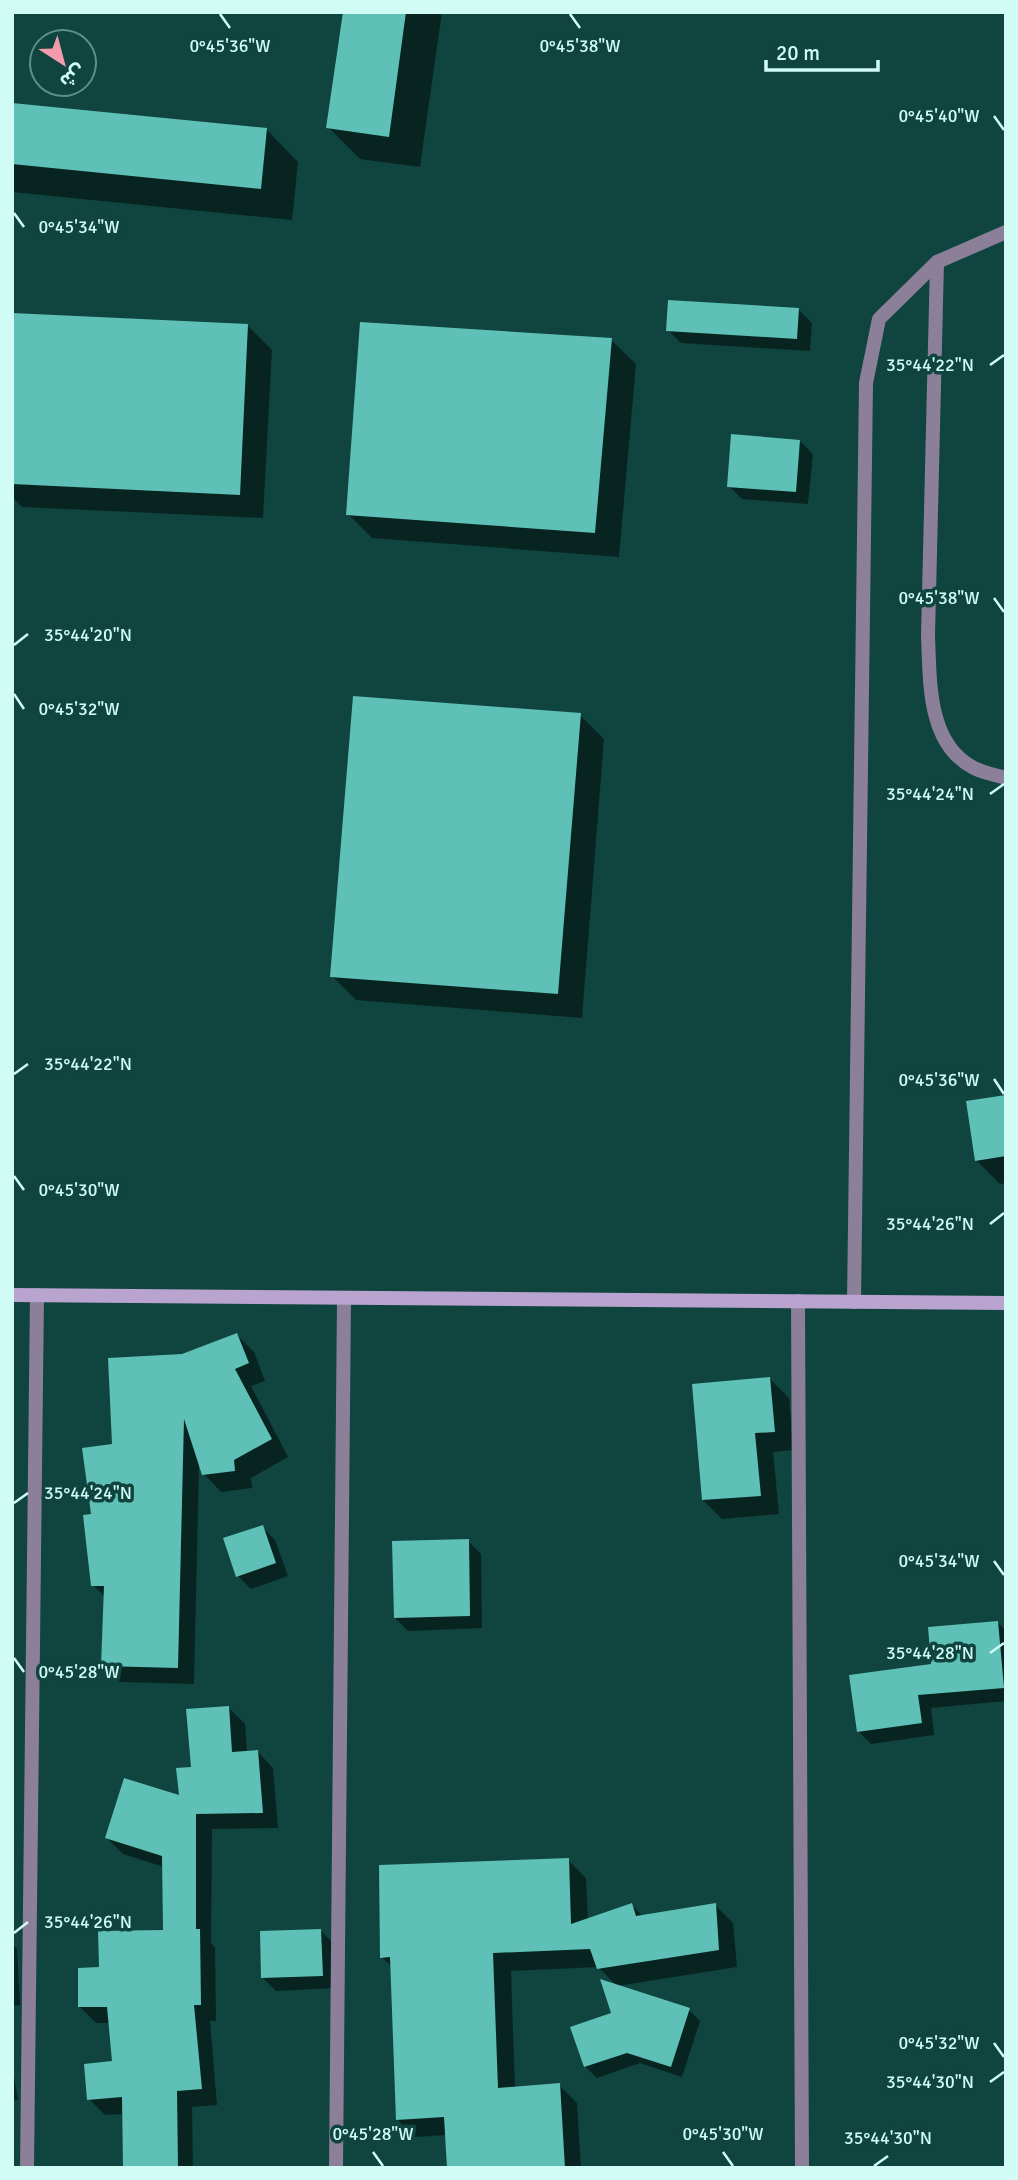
<svg xmlns="http://www.w3.org/2000/svg" width="1018" height="2180" font-family="Signika,'Noto Sans Arabic',sans-serif">
<style>
.shadow{fill:#0007}
.building{fill:#5ec0b6}
.lines{fill:none;stroke-linecap:round;stroke-linejoin:round}
.lane{stroke:#8b7f9a;stroke-width:14}
.street{stroke:#8b7f9a;stroke-width:14}
.secondary{stroke:#b9a4cf;stroke-width:14}
.ticks{fill:none;stroke:#d1fcf6;stroke-width:2.5}
.ticks-label{font-size:18px;text-anchor:middle;fill:#d1fcf6;stroke:#10443f;stroke-width:7;stroke-linejoin:round;paint-order:stroke}
</style>
<rect width="100%" height="100%" fill="#10443f"/>
<path class="shadow" d="M345,12H442L420,167L360,159L328,127Z
M12,104L267,130L298,162L292,220L12,192Z
M799,310L812,323L810,351L681,343L668,330Z
M12,315L248,326L272,350L263,518L22,507L12,497Z
M611,340L636,364L619,557L372,538L348,514Z
M800,441L813,454L808,504L742,499L729,486Z
M580,715L604,739L582,1018L356,1000L332,976Z
M1006,1097V1183L1000,1184L976,1160Z
M237,1335L254,1352L265,1381L251,1386L288,1457L251,1478L252,1488L221,1492L204,1474L199,1462L194,1684L120,1682L103,1665L105,1597L93,1585V1516L114,1446L183,1355Z
M770,1379L789,1398L793,1450L773,1452L779,1514L722,1519L703,1500Z
M262,1527L275,1540L288,1576L251,1589L238,1576Z
M468,1541L481,1554L482,1628L408,1631L395,1618Z
M998,1623L1006,1631V1701L931,1708L934,1735L871,1744L858,1731L933,1666Z
M228,1707L245,1724L247,1752L257,1751L273,1768L278,1828L212,1829L211,1943L215,1947L216,2021H210L217,2105L192,2107L193,2168H125L124,2114L105,2115L89,2099L114,2063L110,2023H96L80,2007L100,1969L165,1932L164,1867L123,1854L107,1838L181,1797L193,1769Z
M568,1860L586,1878L588,1920L632,1905L643,1917L715,1905L733,1923L737,1967L617,1986L598,1967L511,1971L515,2088L559,2085L577,2103L581,2168H449L447,2135L415,2137L397,2119L392,1967L382,1957Z
M321,1931L334,1944L335,1988L276,1991L263,1978Z
M12,1944L17,1949L20,2005L12,2006Z
M689,2010L700,2021L682,2077L640,2063L597,2078L585,2066Z
M12,2064L18,2100L12,2101Z"/>
<path class="building" d="M343,12H406L389,137L326,128Z
M12,103L267,128L261,189L12,164Z
M668,300L799,308L797,339L666,331Z
M12,313L248,324L240,495L12,484Z
M360,322L612,338L595,533L346,515Z
M731,434L800,440L796,492L727,487Z
M353,696L581,713L558,994L330,977Z
M1006,1095V1156L975,1161L966,1101Z
M237,1333L249,1363L235,1369L272,1439L234,1460L235,1471L202,1475L184,1419L178,1668L101,1666L104,1586H91L83,1515L91,1514L82,1448L112,1444L108,1358L182,1354Z
M770,1377L775,1432L755,1433L761,1496L702,1500L692,1384Z
M263,1525L276,1563L236,1577L223,1538Z
M469,1539L470,1616L394,1618L392,1541Z
M998,1621L1004,1688L918,1695L922,1723L857,1732L849,1675L931,1664L928,1627Z
M229,1706L232,1752L258,1750L263,1813L196,1814V1929H200L201,2005H194L202,2089L177,2091L178,2168H123L122,2097L87,2100L84,2064L112,2061L107,2007H78V1968L99,1967L98,1931L163,1930L162,1856L105,1838L124,1778L179,1795L176,1768L191,1767L186,1709Z
M569,1858L571,1924L632,1903L636,1916L716,1903L719,1950L597,1969L590,1949L493,1953L498,2088L560,2083L565,2168H447L444,2117L396,2120L390,1957L380,1958L379,1865Z
M321,1929L323,1976L261,1978L260,1931Z
M600,1979L690,2008L671,2067L627,2053L584,2067L570,2027L611,2013Z"/>
<g class="lines">
<path class="lane" d="M937,262L928,635C930,681 927,744 974,768C984,773 996,775 1006,778"/>
<path class="street" d="M798,1301L802,2168
M854,1302L866,383L879,319L937,262L1006,232
M27,2168L37,1295
M336,2168L344,1298"/>
<path class="secondary" d="M12,1295L1006,1303"/>
</g>
<path class="ticks" d="M220,14L230,28M570,14L580,28M994,116L1004,130M14,213L24,227M990,365L1004,355M994,598L1004,612M14,645L28,634M14,694L24,709M990,794L1004,784M14,1074L28,1064M994,1079L1004,1094M14,1176L24,1190M990,1224L1004,1213M14,1503L28,1493M994,1561L1004,1575M990,1653L1004,1643M14,1658L24,1672M14,1933L28,1922M994,2043L1004,2057M990,2082L1004,2072M373,2152L383,2166M723,2152L733,2166M874,2166L888,2156"/>
<g class="ticks-label">
<text x="230" y="52">0°45'36"W</text>
<text x="580" y="52">0°45'38"W</text>
<text x="939" y="122">0°45'40"W</text>
<text x="79" y="233">0°45'34"W</text>
<text x="930" y="371">35°44'22"N</text>
<text x="939" y="604">0°45'38"W</text>
<text x="88" y="641">35°44'20"N</text>
<text x="79" y="715">0°45'32"W</text>
<text x="930" y="800">35°44'24"N</text>
<text x="88" y="1070">35°44'22"N</text>
<text x="939" y="1086">0°45'36"W</text>
<text x="79" y="1196">0°45'30"W</text>
<text x="930" y="1230">35°44'26"N</text>
<text x="88" y="1499">35°44'24"N</text>
<text x="939" y="1567">0°45'34"W</text>
<text x="930" y="1659">35°44'28"N</text>
<text x="79" y="1678">0°45'28"W</text>
<text x="88" y="1928">35°44'26"N</text>
<text x="939" y="2049">0°45'32"W</text>
<text x="930" y="2088">35°44'30"N</text>
<text x="373" y="2140">0°45'28"W</text>
<text x="723" y="2140">0°45'30"W</text>
<text x="888" y="2144">35°44'30"N</text>
</g>
<rect width="1018" height="2180" fill="none" stroke="#d1fcf6" stroke-width="28"/>
<g transform="translate(63 63) rotate(144)"><circle r="33" fill="#10443f" stroke="#5d8e88" stroke-width="2"/>
<path d="M0-5L12 26L0 18L-12 26Z" fill="#f39aac"/>
<text y="-10" font-size="19" font-weight="bold" text-anchor="middle" fill="#d1fcf6">ش</text>
</g>
<path d="M766 60v10h112v-10" fill="none" stroke="#d1fcf6" stroke-width="3.5"/>
<text x="776" y="60" font-size="21" fill="#d1fcf6" stroke="#10443f" stroke-width="5" paint-order="stroke">20 m</text>
</svg>
